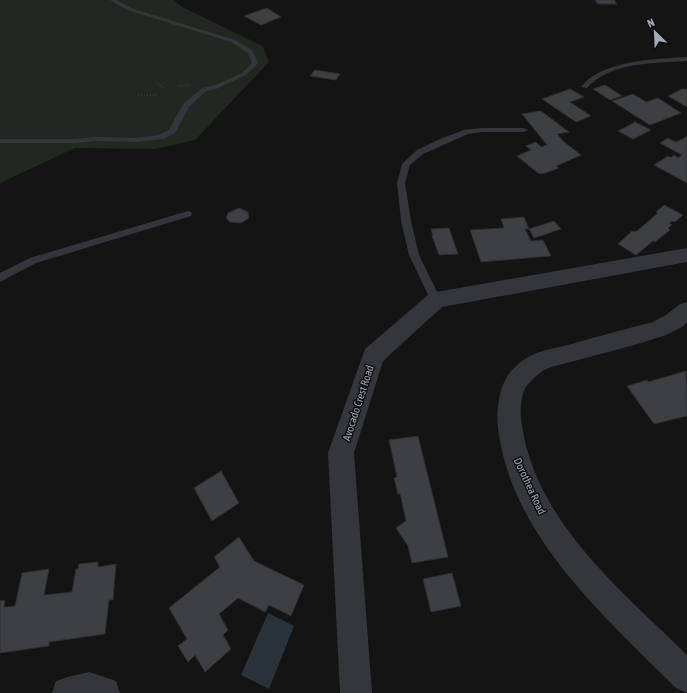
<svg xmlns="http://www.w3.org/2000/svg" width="687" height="693" font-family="'Asap Condensed',sans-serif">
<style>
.green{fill:#202820}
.water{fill:#2a3339}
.building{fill:#3e3f42;stroke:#2e2e32}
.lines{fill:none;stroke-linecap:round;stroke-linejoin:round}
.path{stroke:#3b3d42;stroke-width:1.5;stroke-dasharray:1 2;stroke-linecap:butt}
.lane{fill:#35363b;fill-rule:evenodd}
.street{fill:#35363b;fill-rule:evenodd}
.labels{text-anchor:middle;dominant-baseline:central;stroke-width:3;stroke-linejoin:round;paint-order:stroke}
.street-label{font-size:11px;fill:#a5abb6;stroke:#0f0f10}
</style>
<rect width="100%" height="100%" fill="#141415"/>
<path class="green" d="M0,0H174L182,7L263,46L269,62L195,140L155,149L75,148L0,183Z"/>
<path class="water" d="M268,613L294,626L269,689L241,675Z"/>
<path class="building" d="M595,0H614L617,4H598Z
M267,8L281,17L261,25L244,16Z
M315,70L340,74L336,80L310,76Z
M605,85L622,96L610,100L593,89Z
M570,89L584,97L570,102L591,116L576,122L542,99Z
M682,89H687V107L668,96Z
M633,94L646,102L658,98L681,113L650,125L612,101Z
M541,111L569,132L557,134L564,142L581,155L556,166L559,168L542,174L538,173L517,156L531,150L526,146L536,142L541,147L547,145L522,114Z
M635,122L651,130L633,139L618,131Z
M687,136V183L654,165L668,156L671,158L674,155L678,158L682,155L660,143L668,138L675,142L679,141Z
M664,205L683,215L675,222L672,221L669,223L672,225L668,228L670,230L655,242L653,241L636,255L618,244L632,231L633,232L637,231L658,213L656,212Z
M239,208L248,212L249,218L241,223L230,222L226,218L228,213Z
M524,217L529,229H525L531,241L543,240L551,256L481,262L470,230L504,228L501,219Z
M554,221L561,229L534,238L529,229Z
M449,228L458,254L439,255L432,236H433L431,229Z
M686,371L687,416L654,424L627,386L647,380L648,382Z
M418,436L448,557L412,563L408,546L396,528L406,521L400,493L398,494L394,478L397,477L389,440Z
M221,471L239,503L212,521L194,488Z
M239,537L254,561L304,585L291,616L269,605L265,612L238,598L219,614L228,630L223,635L231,649L205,672L195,655L188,662L178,646L187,639L169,608L220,567L214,557Z
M98,562V567L116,564L113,600H109L105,634L49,642V646L0,653V601L5,600L4,607L15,606L22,573L49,569L44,595L72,592L76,569H78L79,564Z
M452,573L461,606L431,612L423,579Z"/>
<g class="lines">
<path class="path" d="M156,82L165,89
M179,86L190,85
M138,95H159"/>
<path class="lane" d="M110,0H117L131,8L235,40L252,50L258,63L246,75L216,89L206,91L189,107L175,133L163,139L137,142L96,141L75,143H0V139H75L96,137L137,138L158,135L169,130L183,104L202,88L213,86L242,73L252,63L248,53L231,42L127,10Z
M687,57V61C655,63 610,62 587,88L581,87C602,60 655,59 687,57Z
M482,128H524L528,130L524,132H482L468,134L423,154L410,165L405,183L411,221L419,255L441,300L440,303H432L409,255L401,221L397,183L402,164L417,150L440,139L464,130Z
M188,211L191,212L192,214L191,216L36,263L0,282V273L30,258Z"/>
<path class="street" d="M687,248V262L442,307L383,361L354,453L372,693H340L328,453L365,349L429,294L436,292Z
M687,302V322L682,327L666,335C637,345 607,352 578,360C568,363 556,365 546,369C540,372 534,378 530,382C519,392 520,413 522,426C537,523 621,590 687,655V693L676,688C604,616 511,536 498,428C496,410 499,382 513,369C518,364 524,359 530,356C541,350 556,348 568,345C596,337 624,329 653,322L666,315L680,304Z
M89,672L116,681L120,693H52L56,681L68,677Z"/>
</g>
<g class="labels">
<g class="street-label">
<text transform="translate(358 403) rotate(-72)">Avocado Crest Road</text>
<text transform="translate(530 486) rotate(65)">Dorothea Road</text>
</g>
</g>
<g transform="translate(655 32) rotate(336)" stroke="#0f0f10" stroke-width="3" paint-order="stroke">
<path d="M0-3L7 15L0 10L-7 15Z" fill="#a5abb6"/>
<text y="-6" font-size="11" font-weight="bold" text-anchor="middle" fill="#a5abb6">N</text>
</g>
</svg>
